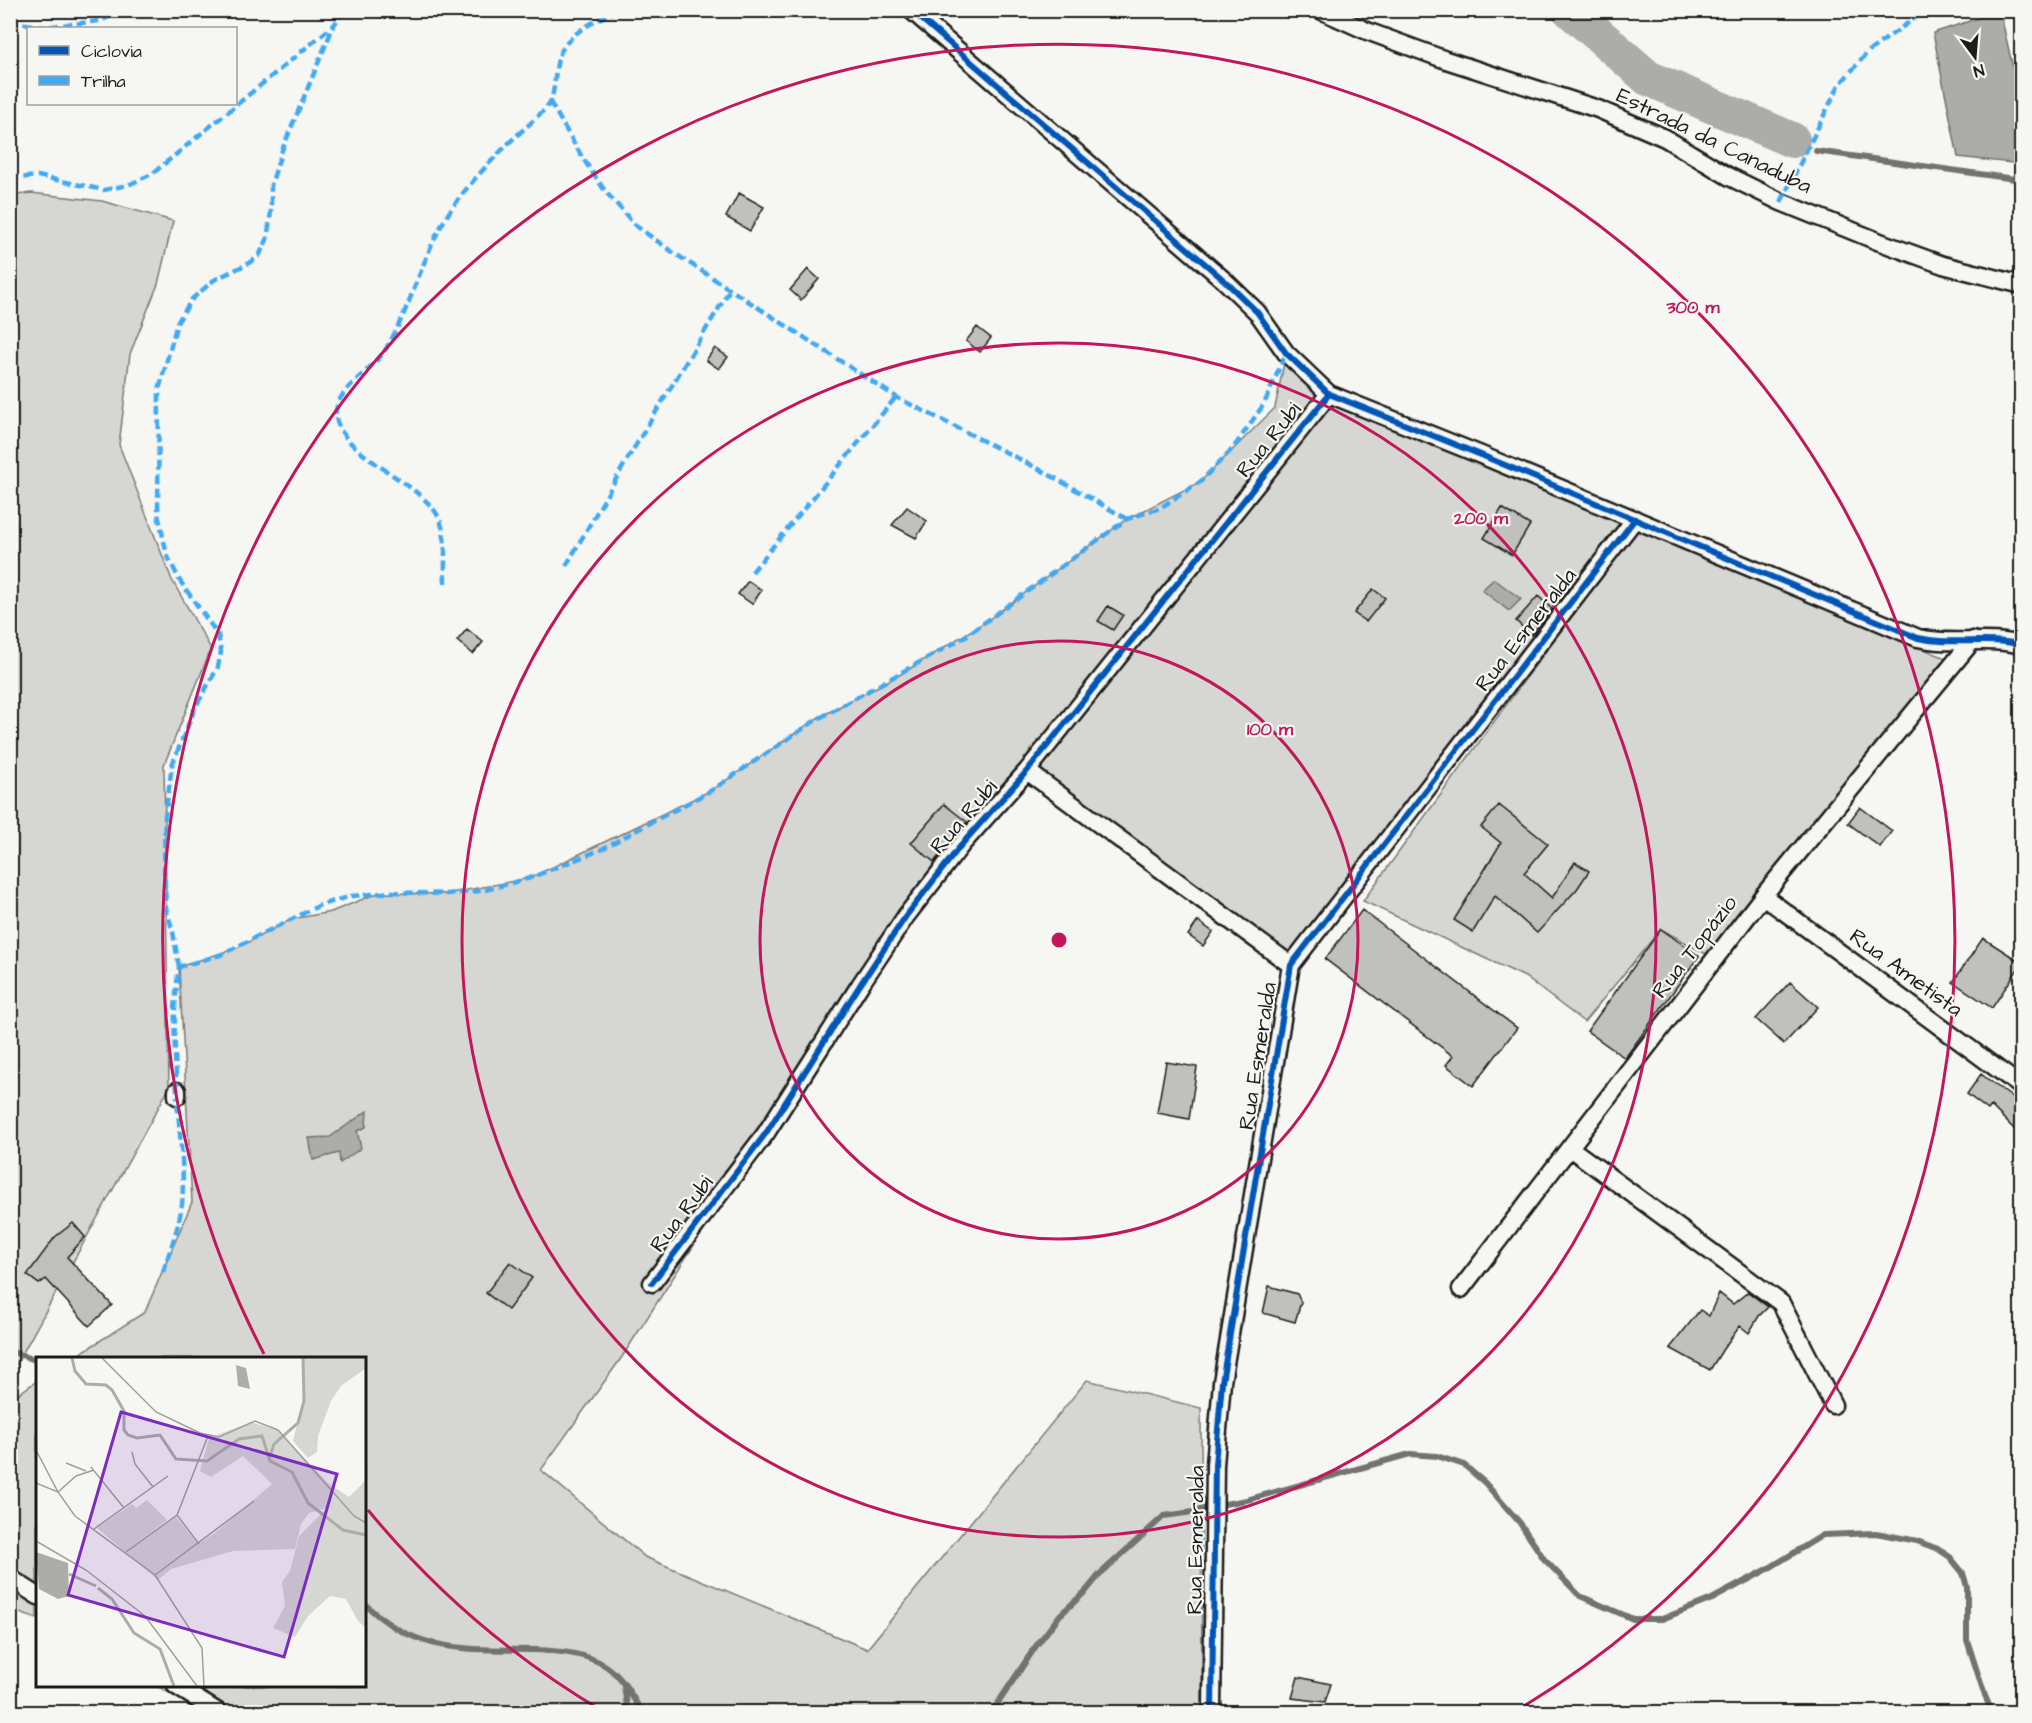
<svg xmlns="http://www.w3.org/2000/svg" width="2032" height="1723" font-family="'Architects Daughter',sans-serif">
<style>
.green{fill:#d6d6d2;stroke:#797977;stroke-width:1.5}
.water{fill:#acaca9;stroke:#727271;stroke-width:1.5}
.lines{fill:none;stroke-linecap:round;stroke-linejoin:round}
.stream{stroke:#727271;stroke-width:6}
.river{stroke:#acaca9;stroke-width:36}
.building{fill:#c0c0bd;stroke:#1c1c1c;stroke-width:1.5}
.street-casing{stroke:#1c1c1c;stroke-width:21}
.street{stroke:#f6f6f2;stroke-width:16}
.quiet{stroke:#3fa9f5;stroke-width:4.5;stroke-dasharray:9 4.5;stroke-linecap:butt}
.cycleway-casing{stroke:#f6f6f2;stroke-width:10}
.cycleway{stroke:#0057b8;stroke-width:6}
.ring{fill:none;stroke:#c2185b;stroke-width:3}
.labels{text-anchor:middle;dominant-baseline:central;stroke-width:4.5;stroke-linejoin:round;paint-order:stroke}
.street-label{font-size:22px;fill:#1c1c1c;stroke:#f6f6f2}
.inset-river{fill:none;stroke:#acaca9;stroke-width:3}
.inset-road{fill:none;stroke:#9f9f9c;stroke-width:1.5}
.view{fill:#7b2cbf;fill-opacity:0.15;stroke:#7b2cbf;stroke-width:3}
.inset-edge{fill:none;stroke:#1c1c1c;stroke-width:3}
.centre{fill:#c2185b;stroke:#f6f6f2;stroke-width:3}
.ring-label{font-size:18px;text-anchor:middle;font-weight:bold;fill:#c2185b;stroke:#f6f6f2;stroke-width:4.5;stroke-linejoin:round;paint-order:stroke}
</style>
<rect width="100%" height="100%" fill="#f6f6f2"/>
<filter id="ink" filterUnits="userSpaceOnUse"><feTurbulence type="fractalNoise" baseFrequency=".0167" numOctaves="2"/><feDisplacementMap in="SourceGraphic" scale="12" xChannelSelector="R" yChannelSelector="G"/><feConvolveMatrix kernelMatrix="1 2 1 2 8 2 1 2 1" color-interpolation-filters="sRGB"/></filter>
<g filter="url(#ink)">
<path class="green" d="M31,193L102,201L173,221L158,284L130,354L119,445L172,580L211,649L164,765L169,1088L11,1374L10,196Z
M1286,353L1329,394L1635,519L1290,953L1028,772L906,916L622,1357L541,1470L645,1557L867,1649L1087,1380L1201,1408L1202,1712H202L157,1686H364V1358H73L145,1312L192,1202L179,967L239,947L292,919L331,912L378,893L446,894L530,878L712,790L816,719L901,674L985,622L1127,519L1200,482L1275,408Z
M1635,529L1948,659L1706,954L1661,929L1584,1022L1525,977L1363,901Z
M37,1381V1619L11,1610V1399Z"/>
<path class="water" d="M2000,11L2021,104V164L1958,157L1933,33Z
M1494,579L1521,599L1509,611L1482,590Z
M367,1111L366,1127L357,1131L361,1148L340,1163L339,1153L313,1160L309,1138L330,1137Z"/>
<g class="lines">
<path class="stream" d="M1816,151L2022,180
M10,1351L38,1361
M364,1603C415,1655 470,1649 535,1650C559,1651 586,1653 606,1666C622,1677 632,1696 642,1712
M624,1686L628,1712
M992,1712L1036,1646L1060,1615L1086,1591L1100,1574L1164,1516L1193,1512L1219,1505L1247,1500L1410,1454L1437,1456L1464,1465L1485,1483L1520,1523L1544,1559L1580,1596L1633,1619H1662L1712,1599L1766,1570L1823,1535L1876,1533L1917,1541L1938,1549L1950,1557L1963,1573L1967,1587V1640L1985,1696L1992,1712"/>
<path class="river" d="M1570,10L1648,78L1792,140"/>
</g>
<path class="building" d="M739,193L764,207L750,231L726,217Z
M808,269L819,279L801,300L790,290Z
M977,327L991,338L980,352L966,341Z
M715,348L728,357L719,369L706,360Z
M907,507L927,521L916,538L892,525Z
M1502,508L1530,525L1512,555L1484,538Z
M748,581L762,590L752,604L738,594Z
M1373,589L1385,598L1366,622L1354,613Z
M1538,596L1552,609L1531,635L1516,621Z
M1108,606L1123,615L1113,630L1098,621Z
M467,629L483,642L473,654L457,641Z
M944,804L967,822L934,862L911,843Z
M1499,805L1548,844L1524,873L1552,898L1575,862L1589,871L1577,889L1537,933L1495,896L1473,932L1454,920L1501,843L1481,827Z
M1860,807L1892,831L1880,847L1848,823Z
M1362,910L1517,1028L1473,1086L1446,1065L1453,1056L1325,959Z
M1198,921L1213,932L1203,946L1188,935Z
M1661,929L1699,956L1625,1058L1587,1031Z
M1983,938L2022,963L1992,1008L1953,982Z
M1790,982L1818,1007L1784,1044L1756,1019Z
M1166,1062L1197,1067L1189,1119L1157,1113Z
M1981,1074L2022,1105V1137L1991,1106L1988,1110L1967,1094Z
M73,1223L85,1237L67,1257L112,1305L89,1326L46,1279L39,1284L27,1275L55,1237Z
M510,1262L532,1278L508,1310L486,1293Z
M1269,1286L1297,1294L1301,1302L1295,1322L1263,1313Z
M1748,1292L1768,1307L1759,1316L1749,1333L1740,1326L1723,1349L1710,1370L1670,1348L1700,1310L1709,1316L1719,1293L1733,1304Z
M1298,1677L1331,1684L1325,1702L1292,1698Z"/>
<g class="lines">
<defs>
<path id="street" d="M911,10L1225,281L1257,312L1286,353L1329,394L1481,455L1918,638C1953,646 1987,636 2022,645
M1320,10L1367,31L1446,60L1598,109L1665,138L1728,176L1781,202L1880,242L1943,265L2022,285
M1027,771L1291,965
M1763,896L2022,1087
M177,1091V1096
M1570,1148L1781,1303L1833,1405
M652,1283L766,1133L860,985L906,916L962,844L1027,771L1329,394
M1461,1289L1763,896L1973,640
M10,1578L38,1596
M176,1686L218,1712
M1212,1712L1215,1465L1222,1382L1291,965L1635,519"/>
</defs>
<use href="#street" class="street-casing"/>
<use href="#street" class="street"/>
<path class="quiet" d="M10,21L42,27L100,21L125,10
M550,102L582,157L605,191L636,226L674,253L896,397L1041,470L1127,519
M10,179L38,176L104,190L128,185L152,174L334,25L344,10
M1781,202L1839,85L1869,51L1926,10
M566,566L628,458L731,288
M752,572L896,397
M445,583C444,563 448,535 438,516C419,481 341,455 336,417C332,390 375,370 387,347C415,300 424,245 457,201C474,178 495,157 515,137C523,130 546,110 550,102C558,84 552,62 565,45C578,28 598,20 617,10
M179,967L173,932L166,908L164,865L165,817L172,765L195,708L218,667L221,652L218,635L180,581L167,555L158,514L159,390L177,323L192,299L214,280L249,263L259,256L267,240L271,212V185L282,150L334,25
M177,1091C174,1049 173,1009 179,967L220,955L320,905L352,896L392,892L446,894L482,891L530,878L600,850L712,790L816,720L963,638L1127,519L1160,508L1200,482L1234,447L1264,404L1286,353
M163,1272C170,1250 179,1227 182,1204C185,1171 179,1130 177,1096"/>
<defs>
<path id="cycleway" d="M911,10L1225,281L1257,312L1286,353L1329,394L1481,455L1918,638C1953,646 1987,636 2022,645
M652,1283L766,1133L860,985L906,916L962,844L1027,771L1329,394
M1212,1712L1215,1465L1222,1382L1291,965L1635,519"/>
</defs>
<use href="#cycleway" class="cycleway-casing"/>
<use href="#cycleway" class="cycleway"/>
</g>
</g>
<g class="ring">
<circle cx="1059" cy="940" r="299"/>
<circle cx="1059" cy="940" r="597"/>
<path d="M604 1712A896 896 0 0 1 368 1510M264 1354A896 896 0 1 1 1514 1712"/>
</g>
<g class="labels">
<g class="street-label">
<text transform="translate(1714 141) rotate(26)">Estrada da Canaduba</text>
<text transform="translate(1269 440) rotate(-51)">Rua Rubi</text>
<text transform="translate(1526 630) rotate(-52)">Rua Esmeralda</text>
<text transform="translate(964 817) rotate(-49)">Rua Rubi</text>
<text transform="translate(1695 947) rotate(-52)">Rua Topázio</text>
<text transform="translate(1906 973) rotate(36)">Rua Ametista</text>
<text transform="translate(1258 1056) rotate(-81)">Rua Esmeralda</text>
<text transform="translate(682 1214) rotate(-53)">Rua Rubi</text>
<text transform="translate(1196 1540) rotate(-89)">Rua Esmeralda</text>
</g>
</g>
<g transform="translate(36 1357)">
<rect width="330" height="330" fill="#f6f6f2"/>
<path d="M267,1H330V11L305,29L295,44L282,79L281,95L272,101L257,84L269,36ZM215,65L242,73L292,126L313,140L330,123V271L322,264L310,242L294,239L272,259L259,280L237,271L249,249L246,225L254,214L263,179L291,151L273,156L265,167L259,192L197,194L135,212L122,223L61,171L96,147L100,151L111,143L131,163L96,190L140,160L162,187L180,175L236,127L207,99L175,120L164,114L173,81Z" fill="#d6d6d2"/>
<path d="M200,8L210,11L214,32L202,29ZM0,195L32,206L33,239L22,242L3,232Z" fill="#acaca9"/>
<path class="inset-river" d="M36,1L39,14L50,27L70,28L76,33L88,54V73L92,78L101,81L124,78L140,102L171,104L203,82L226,79L234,104L256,115L272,146L307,173L330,178M233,102L238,87L262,66L268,44L267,1M33,217L60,229M62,231L76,242L98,276L124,292L138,329"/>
<path class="inset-road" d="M66,1L120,55L164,76L183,80L219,64L242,73L318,159L330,166M0,93L22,135L40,119L58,113M96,95L99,107L117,130M30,106L50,114M55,110L88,151M0,126L22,135L39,159L119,218L166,291L168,329M141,158L163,187M58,172L132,119M0,184L50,213L109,259L161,329M90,195L141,158L172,79M119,218L218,144"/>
<path class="view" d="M85,55L301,117L248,300L32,238Z"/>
<rect width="330" height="330" class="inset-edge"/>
</g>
<circle cx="1059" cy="940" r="9" class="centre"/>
<g class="ring-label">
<text x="1693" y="313">300 m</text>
<text x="1481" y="524">200 m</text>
<text x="1270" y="735">100 m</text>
</g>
<rect width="2032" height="1723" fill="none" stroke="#f6f6f2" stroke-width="36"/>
<rect x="18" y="18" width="1996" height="1687" fill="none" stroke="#1c1c1c" stroke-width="2" filter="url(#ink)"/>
<rect x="27" y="27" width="210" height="78" fill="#f6f6f2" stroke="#9f9f9c" stroke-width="1.5"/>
<rect x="39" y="46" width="30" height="9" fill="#0057b8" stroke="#9f9f9c" stroke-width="1.5"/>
<text x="81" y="57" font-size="18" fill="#1c1c1c">Ciclovia</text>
<rect x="39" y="76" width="30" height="9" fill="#3fa9f5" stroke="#9f9f9c" stroke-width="1.5"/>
<text x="81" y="87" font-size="18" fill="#1c1c1c">Trilha</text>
<g transform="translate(1975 57) rotate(164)" stroke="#f6f6f2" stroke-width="4.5" paint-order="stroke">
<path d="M0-4.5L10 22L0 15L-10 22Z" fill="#1c1c1c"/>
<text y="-9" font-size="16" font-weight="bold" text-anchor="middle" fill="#1c1c1c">N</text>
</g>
</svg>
